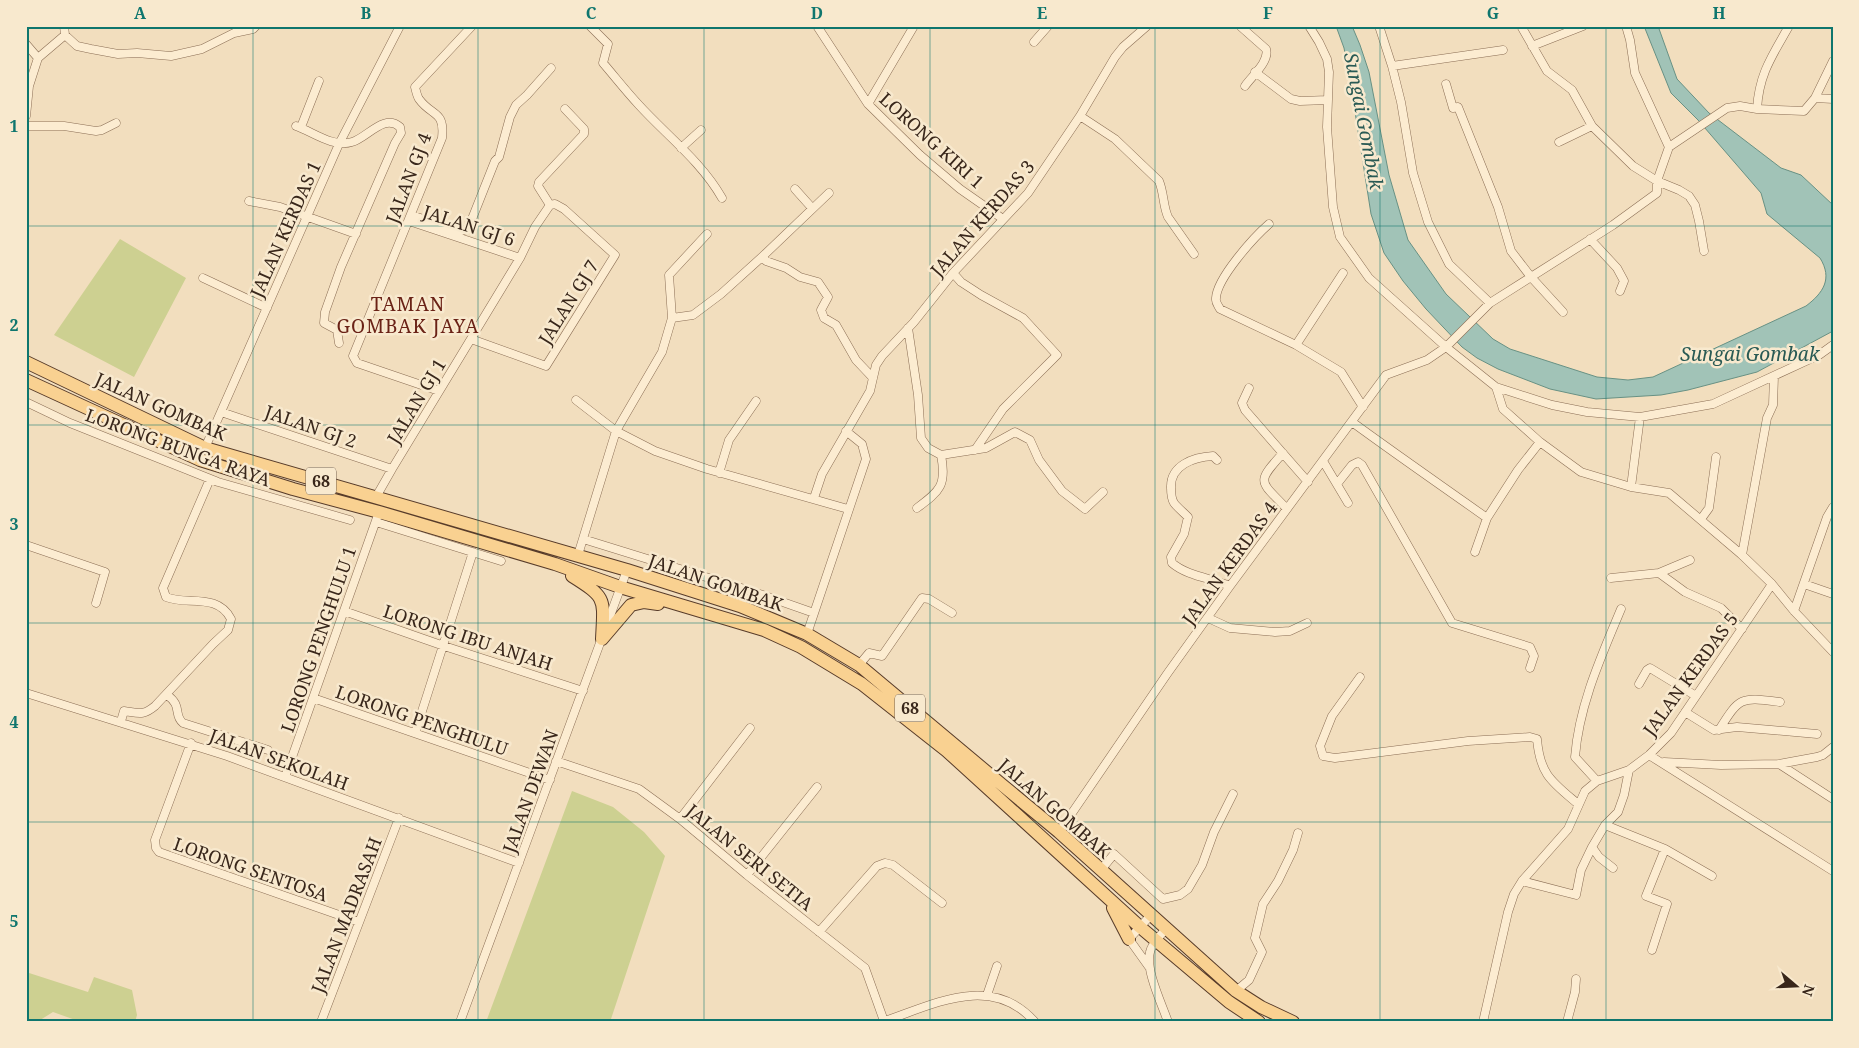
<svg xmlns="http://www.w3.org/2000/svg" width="1859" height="1048" font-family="'Noto Serif',serif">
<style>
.green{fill:#cdd091}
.water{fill:#a1c3b7;stroke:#689184}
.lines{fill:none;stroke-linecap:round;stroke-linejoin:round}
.street-casing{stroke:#8b6e55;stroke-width:9}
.primary-casing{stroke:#583c2a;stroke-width:14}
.street{stroke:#fcecd1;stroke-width:8}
.primary{stroke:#f9d191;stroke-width:12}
.grid{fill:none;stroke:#0f766e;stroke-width:1;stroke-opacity:0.55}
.labels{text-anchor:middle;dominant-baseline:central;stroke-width:5;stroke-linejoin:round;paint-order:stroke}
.shield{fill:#f8e9ce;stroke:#726151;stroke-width:1}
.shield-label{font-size:16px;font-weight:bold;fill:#39271b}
.street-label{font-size:18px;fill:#39271b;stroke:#f8e9ce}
.water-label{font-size:19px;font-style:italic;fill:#295a54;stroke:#f8e9ce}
.neighbourhood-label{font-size:19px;letter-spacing:1px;fill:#6a2216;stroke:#f8e9ce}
.neatline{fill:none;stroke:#0f766e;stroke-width:2}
.grid-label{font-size:16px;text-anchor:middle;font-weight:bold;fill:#0f766e}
</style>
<rect width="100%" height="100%" fill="#f2debe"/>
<path class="green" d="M120,239L186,278L134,377L54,335Z
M572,791L613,807L644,832L665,856L611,1019L612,1022H486Z
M26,972L88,992L94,977L132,990L137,1015L135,1022H81L53,1012L37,1022H26Z"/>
<path class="water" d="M1336,26H1352L1360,45L1369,72L1389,175L1408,240L1446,294L1493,339L1510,349L1597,377L1628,380L1653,377L1806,306C1823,293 1833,279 1820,258L1767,214L1761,193L1698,120L1671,93L1644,26H1658L1677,79L1709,113L1781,168L1801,175L1833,205V331L1757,372L1688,390L1661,395L1596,399L1550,389L1498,369L1477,358L1462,347L1426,309L1403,281L1384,253L1371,214L1350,80L1344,48Z"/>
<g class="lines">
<defs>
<path id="street" d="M64,26L65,35L77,46L91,49L118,54L137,53L171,56L202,49L234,33L253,29L256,26
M590,26L608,44L603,63C615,77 626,91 638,104C666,135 701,161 722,198
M817,26L868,104L920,155L960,189L1003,219
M1240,26L1266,49C1270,61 1252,76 1245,86
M1309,26L1319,42L1327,59L1329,72L1327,127L1333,207L1340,237L1369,278L1446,347L1496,387L1552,405L1587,412L1640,417L1713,404L1819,355L1833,345
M1379,26L1392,66L1401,102L1413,173L1428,222L1449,264L1490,303
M1521,26L1547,71L1572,90L1592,126L1633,166L1657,181L1679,190L1689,196L1695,205L1699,221L1704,251
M1626,26L1630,40L1635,73L1669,147
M1034,42L1048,26
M26,44L38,58
M1532,46L1583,26
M1392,66L1503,50
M1255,72L1291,99L1300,101L1328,100
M1446,84L1453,108L1458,107L1498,207L1511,251L1531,277L1563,312
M1815,98L1833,99
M868,104L914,26
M1757,109C1759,74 1772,56 1789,26
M26,116L29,86L38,58L65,35
M1080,116L1115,139L1159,181C1164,193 1163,206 1168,217L1194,254
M26,126H64L96,131L102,130L116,123
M296,126C313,132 333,148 352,142C367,138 384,113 400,127L401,133L395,143L341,267L325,312L324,323L337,330L339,343
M301,127L319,81
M1559,142L1592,126
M681,148L701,130
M795,189L812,208
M829,193L763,256L766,261L786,268L800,277L818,282L828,297L821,310L824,318L836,325L856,360L873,378
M249,201L280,207L356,234
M550,205L538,186L539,182L584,134V129L565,109
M411,215L460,231L468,229L495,161L499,157L510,117L516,105L527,95L551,68
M409,221L520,258
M1269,224C1254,237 1217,278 1216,298C1215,302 1218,305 1220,309L1296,345L1341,372L1363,407
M1590,239L1617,268L1624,281L1620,291
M953,273L961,282L981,295L1023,318L1057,355L1003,409L975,450
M203,278L267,308
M672,318L693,315L721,294L763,256
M908,328L918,395L921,438L928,448L941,455L986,448L1015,432L1030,440L1039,460L1062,491L1085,509L1103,492
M1296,345L1343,273
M1496,387L1503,409L1540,442L1581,472L1631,487L1669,493L1742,555L1772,584L1794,611L1833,652
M1249,388L1242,403L1245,410L1308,482
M439,391L357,363L353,356L442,138C445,110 432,117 419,99C417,96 416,91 415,87L472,26
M576,400L616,431L655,451L707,469L848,509
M26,402L70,423L218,482L350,520
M221,412L392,469
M1352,422C1397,455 1442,486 1487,518
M205,448L339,144L400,26
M1283,453C1255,484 1260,480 1287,509
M1217,460L1213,456C1194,457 1170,465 1171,488C1171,493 1171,498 1174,503C1178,508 1183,512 1188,517L1184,534L1171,557L1172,563C1187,576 1211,578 1230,586
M1323,461L1348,503
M719,473L729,440L756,401
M1337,484L1352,465L1358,462L1362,465L1452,623L1530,647L1534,656L1530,668
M1631,487L1640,417
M376,497L392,469L520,258L535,227L550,205L555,204L564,209L615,255L546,366L471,339
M814,498L822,474L870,391L876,365L882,356L914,322L953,273L1028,193L1080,116L1115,57L1123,47L1147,26
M917,508C940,491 947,485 941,455
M1701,519L1709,508L1716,457
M376,522L501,561
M583,539L751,591L814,613
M26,545L105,572L96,603
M1475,552L1487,518L1518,470L1540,442
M578,555L616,431L662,352L672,318L669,275L707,234
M1742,555L1767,418L1773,405L1774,376
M1659,573L1690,560
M1611,578L1659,573L1685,592L1721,608L1742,629
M1804,584L1833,594
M344,611L444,646L583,691
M1794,611L1827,517L1833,507
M1208,618L1230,628L1275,632L1290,631L1307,623
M807,634L866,459L862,444L846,431
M859,665L869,653L882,656L922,598L929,599L952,613
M1360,677L1332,716L1320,746L1323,756L1335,758L1468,741L1530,737L1537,739C1540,775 1552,782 1578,804
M1639,684L1647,670L1650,668L1696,696
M26,693L227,756L519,863
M167,695C183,706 173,715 183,723L268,750
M313,698L550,780
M1685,712L1714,730L1737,727L1817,734
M121,721L124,711C139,713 143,716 155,706L213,644L228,630L231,619C217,592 186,606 166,597L163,588L210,479
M1719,730C1740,696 1741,697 1780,702
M415,733L473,552
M191,743L155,840L156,848L159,852L359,922
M1649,755L1833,871
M556,761L639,789L680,819L747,875L865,968L884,1021
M1664,762L1721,765L1779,764L1817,757L1823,755L1833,747
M1779,764L1833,799
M285,777L379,512
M1597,781L1575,757C1579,705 1601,657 1621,609
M680,819L750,728
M1605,825L1665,849L1712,876
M1059,832L1167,674L1230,586L1386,375L1427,360L1446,347L1490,303L1613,225L1657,193V181L1669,147L1727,108L1740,106L1757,109L1804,111L1815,98L1833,61
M1613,868L1599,857L1592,847L1605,825L1618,812L1624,795L1629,770
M1101,870L1114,854L1163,899L1180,895L1188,889L1202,865L1214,832L1233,794
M747,875L817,787
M1522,881L1576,895L1581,870L1592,847
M1166,929C1160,936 1152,943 1150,952C1145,970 1162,1004 1168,1022
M819,932L877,866L885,863L893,865L942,903
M1652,950L1667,904L1646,896L1665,849
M1149,967L1129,939L1151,915
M1236,991L1249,980L1262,952L1255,938L1263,904L1278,881L1293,850L1298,833
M987,995L997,966
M321,1022L399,818
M460,1022L627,570
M882,1022C933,1005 991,972 1035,1022
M1483,1022L1508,912L1514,894L1522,881L1568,829L1585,791L1597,781L1629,770L1649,755L1671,733L1772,584
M1567,1022L1575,992L1576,979"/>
<path id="primary" d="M26,362L205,448L627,570L740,606L807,634L859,665L1001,784L1059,832L1236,991L1261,1007L1293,1022
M26,380L200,460L293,489L379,512L555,564L620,587L764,630L801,647L862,684L947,751L1140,927L1229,1002L1259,1022
M572,576C607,598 604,598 602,639
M602,639L631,605L644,602L658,604
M1113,908L1129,939"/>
</defs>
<use href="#street" class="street-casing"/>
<use href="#primary" class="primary-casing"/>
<use href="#street" class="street"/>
<use href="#primary" class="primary"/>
</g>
<path class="grid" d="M253,26V1022M478,26V1022M704,26V1022M930,26V1022M1155,26V1022M1380,26V1022M1606,26V1022M26,226H1833M26,425H1833M26,623H1833M26,822H1833"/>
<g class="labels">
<g class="shield">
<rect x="306" y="467.5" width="30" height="27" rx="4"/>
<rect x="895" y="694.5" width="30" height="27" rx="4"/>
</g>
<g class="shield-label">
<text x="321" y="481">68</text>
<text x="910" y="708">68</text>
</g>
<g class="street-label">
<text transform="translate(932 140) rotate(42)">LORONG KIRI 1</text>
<text transform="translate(408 178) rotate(-69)">JALAN GJ 4</text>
<text transform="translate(982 218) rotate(-49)">JALAN KERDAS 3</text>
<text transform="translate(469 225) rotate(18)">JALAN GJ 6</text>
<text transform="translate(285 229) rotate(-66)">JALAN KERDAS 1</text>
<text transform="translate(568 302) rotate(-58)">JALAN GJ 7</text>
<text transform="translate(416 401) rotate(-59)">JALAN GJ 1</text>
<text transform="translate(161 406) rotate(24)">JALAN GOMBAK</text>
<text transform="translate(311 426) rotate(19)">JALAN GJ 2</text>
<text transform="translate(178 447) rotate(20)">LORONG BUNGA RAYA</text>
<text transform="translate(1229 563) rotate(-54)">JALAN KERDAS 4</text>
<text transform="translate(716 582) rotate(19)">JALAN GOMBAK</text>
<text transform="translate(468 637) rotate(18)">LORONG IBU ANJAH</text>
<text transform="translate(318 639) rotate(-71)">LORONG PENGHULU 1</text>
<text transform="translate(1690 674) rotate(-54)">JALAN KERDAS 5</text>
<text transform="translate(422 720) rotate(19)">LORONG PENGHULU</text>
<text transform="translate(279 759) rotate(20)">JALAN SEKOLAH</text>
<text transform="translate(530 791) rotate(-70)">JALAN DEWAN</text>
<text transform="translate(1055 808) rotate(41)">JALAN GOMBAK</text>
<text transform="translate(750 857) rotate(39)">JALAN SERI SETIA</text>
<text transform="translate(251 869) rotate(19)">LORONG SENTOSA</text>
<text transform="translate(346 915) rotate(-69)">JALAN MADRASAH</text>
</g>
<g class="water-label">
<text transform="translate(1364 121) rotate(79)">Sungai Gombak</text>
<text x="1750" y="354">Sungai Gombak</text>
</g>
<g class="neighbourhood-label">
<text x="408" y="304">TAMAN<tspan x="408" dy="22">GOMBAK JAYA</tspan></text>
</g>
</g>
<rect width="1859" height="1048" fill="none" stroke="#f8e9ce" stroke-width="55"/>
<g transform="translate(1796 986) rotate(109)" stroke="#f8e9ce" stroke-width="4" paint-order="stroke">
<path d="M0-4L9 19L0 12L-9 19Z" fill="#39271b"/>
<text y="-8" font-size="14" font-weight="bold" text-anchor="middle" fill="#39271b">N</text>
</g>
<rect x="28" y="28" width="1804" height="992" class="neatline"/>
<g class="grid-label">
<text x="140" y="19">A</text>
<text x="366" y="19">B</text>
<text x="591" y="19">C</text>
<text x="817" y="19">D</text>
<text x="1042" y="19">E</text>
<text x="1268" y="19">F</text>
<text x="1493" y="19">G</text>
<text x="1719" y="19">H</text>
<text x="14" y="132">1</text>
<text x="14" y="331">2</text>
<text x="14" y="530">3</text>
<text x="14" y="728">4</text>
<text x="14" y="927">5</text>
</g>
</svg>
